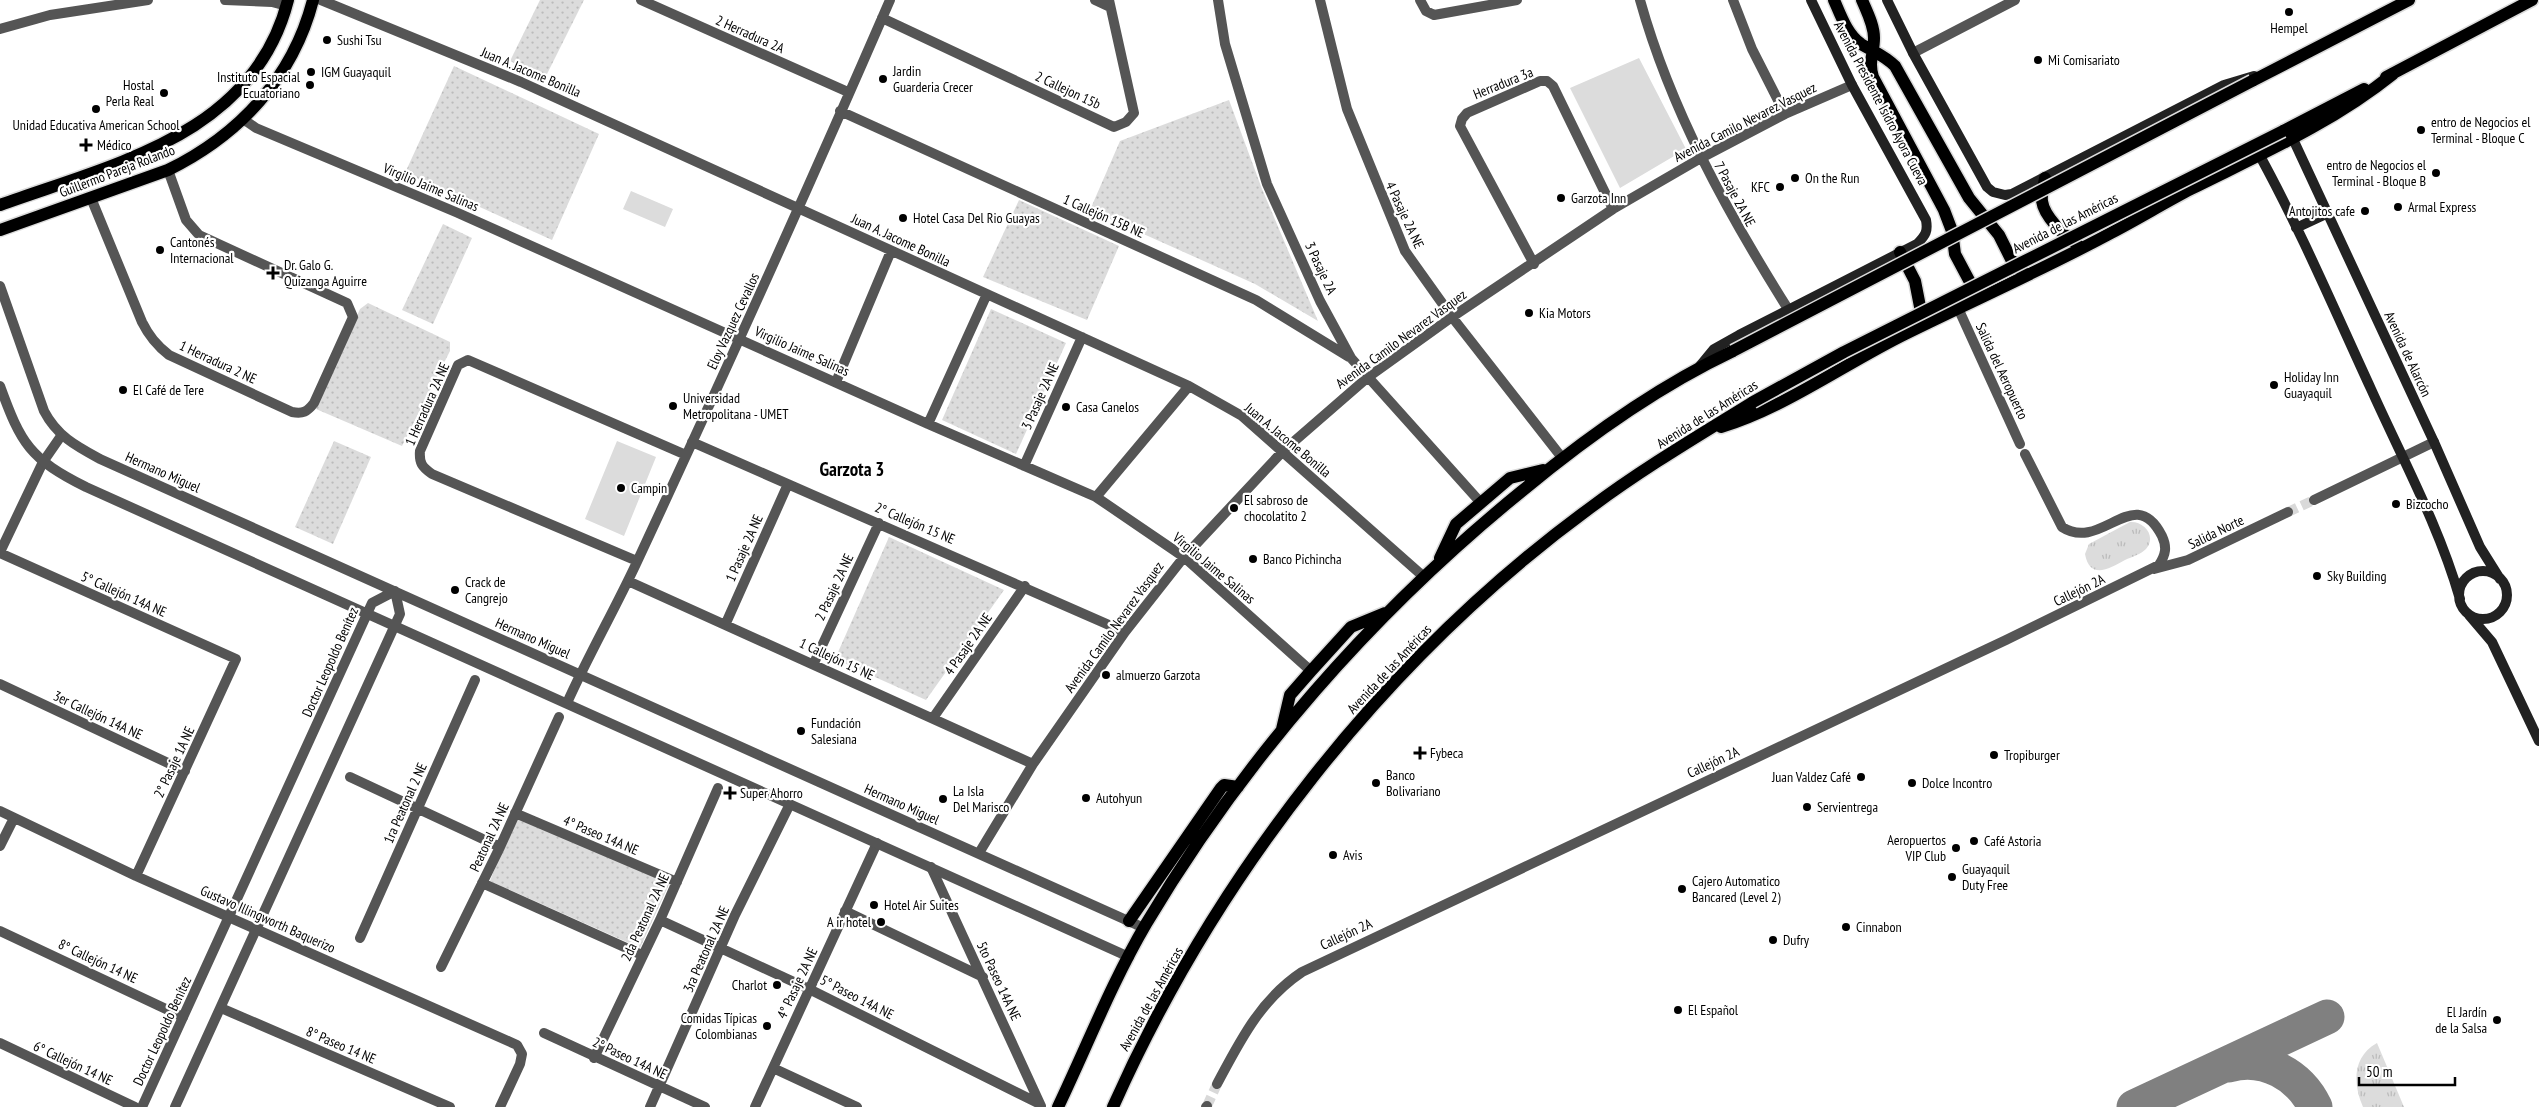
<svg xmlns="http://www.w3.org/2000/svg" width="2539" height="1107" font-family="'PT Sans Narrow',sans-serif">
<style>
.grass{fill:url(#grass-tufts)}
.park{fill:url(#park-dots)}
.pitch{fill:#dcdcdc}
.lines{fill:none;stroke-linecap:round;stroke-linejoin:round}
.taxiway{stroke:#808080;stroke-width:35}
.minor-tunnel{stroke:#d9d9d9;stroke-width:10;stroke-dasharray:10 5;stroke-linecap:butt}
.primary-casing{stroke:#dbdbdb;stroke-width:15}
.minor{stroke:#555;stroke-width:10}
.tertiary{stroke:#555;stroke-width:10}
.secondary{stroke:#222;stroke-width:10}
.primary{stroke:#000;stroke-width:12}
.primary-bridge-casing{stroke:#dbdbdb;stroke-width:15;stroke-linecap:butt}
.primary-bridge{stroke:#000;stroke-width:12}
.poi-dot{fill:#000;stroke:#fff;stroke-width:2}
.labels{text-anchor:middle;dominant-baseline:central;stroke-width:4.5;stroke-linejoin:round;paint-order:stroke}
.poi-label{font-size:14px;fill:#000;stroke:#fff;text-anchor:start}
.street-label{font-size:14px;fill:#000;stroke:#fff}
.district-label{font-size:19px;font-weight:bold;fill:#000;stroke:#fff}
</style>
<defs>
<pattern id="grass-tufts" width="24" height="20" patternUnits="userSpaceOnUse" patternTransform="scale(1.25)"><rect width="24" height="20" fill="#dcdcdc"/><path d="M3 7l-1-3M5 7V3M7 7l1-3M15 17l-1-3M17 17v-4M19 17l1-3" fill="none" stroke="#bbb"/></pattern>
<pattern id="park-dots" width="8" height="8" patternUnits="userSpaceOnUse" patternTransform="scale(1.25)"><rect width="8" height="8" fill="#dcdcdc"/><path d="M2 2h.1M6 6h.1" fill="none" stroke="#bbb" stroke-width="1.8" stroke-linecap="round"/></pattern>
</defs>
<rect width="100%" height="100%" fill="#fff"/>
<path class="grass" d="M2130,522C2144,521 2157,536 2146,549C2141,554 2132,557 2125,560C2110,568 2090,581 2085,554L2089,544Z
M2377,1043L2404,1107H2363C2353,1084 2352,1057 2377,1043Z"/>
<path class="park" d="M540,0H584L545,78L510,61Z
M454,66L599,134L552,240L405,173Z
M1229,100L1262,189L1318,321L1255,284L1090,210L1120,141Z
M1019,200L1119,246L1087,320L983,277Z
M443,224L472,238L433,324L402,310Z
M368,303L450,342V351L402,446L316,409L360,309Z
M991,309L1066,343L1016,454L942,420Z
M334,441L371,457L333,544L295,527Z
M889,537L1004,590L926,700L835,659Z
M517,812L671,880L640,948L490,881Z"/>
<path class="pitch" d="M1639,58L1686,149L1620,188L1570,88Z
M631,191L673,209L665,227L623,209Z
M617,441L656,457L624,536L585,519Z"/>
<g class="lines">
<path class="taxiway" d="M2229,1065C2264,1055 2300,1075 2315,1107
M2134,1107L2327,1017"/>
<path class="minor-tunnel" d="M2288,512L2314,500
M1207,1106L1217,1084"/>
<defs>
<path id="primary" d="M1834,0C1841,16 1847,34 1861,44C1874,52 1884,55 1895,66L1969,198L1999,235L2012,261L2023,272
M1862,0C1867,12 1874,25 1874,38C1874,54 1868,61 1873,77L1944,210L1952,231L1955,254L1971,284L1974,298
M2386,77L2532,0
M2252,81L2409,0
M2283,131L2364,89
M2045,178C2044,185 2041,194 2042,201C2044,216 2064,236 2077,244
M0,205C113,164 254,135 288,0
M0,230L168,170C239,135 293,78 313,0
M1900,252L1915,281L1923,322
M1721,427C1786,407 1844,364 1905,334C1974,300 2044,269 2111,233C2138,219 2164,203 2191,189C2261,154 2332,123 2393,74
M1440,558L1456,524L1510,478L1543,470
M1282,729L1290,695L1311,671L1351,627L1385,613
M1129,921L1221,788L1224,785L1238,787
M1058,1107C1087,1046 1112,982 1146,924C1244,759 1373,612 1522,491C1587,437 1657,387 1733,351
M1113,1107C1216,875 1385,658 1590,508C1642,469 1698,436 1753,402"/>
</defs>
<use href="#primary" class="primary-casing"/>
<path class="minor" d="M225,0L272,2L287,6
M321,0L521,82L1189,386L1242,416L1424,577
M641,0L848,92
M1095,0L1110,7
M1218,0L1225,44L1267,184L1320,301L1351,358L1481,503
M1320,0L1347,109L1405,251L1452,317L1563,459
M1420,0L1426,11L1434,15L1517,0
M1640,0C1671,111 1727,212 1788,309
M1733,0L1752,49L1785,114
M882,18L1114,127L1126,122L1134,113L1109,0
M0,29L50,15L148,0
M1913,53L2015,0
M840,111L1256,300L1349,357
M243,119L256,128L458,213L928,424L1096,497L1184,557L1311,671
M91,198L142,322C149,336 156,345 169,355L292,412C303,414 307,412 314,403L353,317L347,303L199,235L186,220L168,170
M1534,264L1460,126L1462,119L1467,113L1540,81H1547L1553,86L1613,209
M1958,308L2020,444
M836,382L891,251
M928,424L987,294
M692,442L1125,632
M1024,466L1082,337
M1096,497L1189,386
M2314,500L2434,442
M0,552L43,462L61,436
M0,553L236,659L136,876
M637,561L432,474C422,467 419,463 420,451L458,365L468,360L686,455
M2154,569L2188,560L2288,512
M628,581L1033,764
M726,623L788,484
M814,663L879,523
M0,684L185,771
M567,703C588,656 614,611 636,564C723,377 808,189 890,0
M933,718L1025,586
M350,777L500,847
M0,811L136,876L517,1045L522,1054L520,1064L500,1107
M515,813L677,882
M0,846L14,818
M979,853L1033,764L1125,632L1184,557L1283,451L1367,378L1452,317L1613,209L1701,158L1785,114L1852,85
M931,867L1041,1106
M482,883L642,955
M845,911L983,977
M660,920L809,989L1040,1104
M0,931L183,1017
M360,938L475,680
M441,967L500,847L559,717
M221,1008L450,1107
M544,1033L705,1107
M0,1043L135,1107
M594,1058L660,920L718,788
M773,1068L857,1107
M1217,1084C1240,1041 1260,1000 1302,972L2006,640L2159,565C2166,554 2167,547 2162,536C2134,481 2102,553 2062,527L2025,454
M650,1107L735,915L790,804
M755,1107L877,843
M1206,1107L1207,1106"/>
<path class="tertiary" d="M0,286L44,411C57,436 76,446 100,459L1144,928
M0,386C21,444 30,459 86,487L1129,957
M142,1107L372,603L395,591L400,614L175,1107"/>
<path class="secondary" d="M1887,0L1913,53L1987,187L1993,192L2005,195L2012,194L2224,85L2254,76
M2293,139L2434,442L2480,547L2500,579
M2260,156C2301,231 2335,311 2371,389C2402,458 2439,526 2460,599
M2296,228L2326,214
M1700,366L1714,349L1739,335L1917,244C1926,235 1928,231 1926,220L1852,85L1811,0
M2459 595a24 24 0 1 1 48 0a24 24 0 1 1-48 0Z
M2469,615L2492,642L2539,741"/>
<use href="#primary" class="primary"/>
<defs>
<path id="primary-bridge" d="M1733,351L2252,81
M1753,402L1844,352L2283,131"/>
</defs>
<use href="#primary-bridge" class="primary-bridge-casing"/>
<use href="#primary-bridge" class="primary-bridge"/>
</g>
<g class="poi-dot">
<circle cx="2289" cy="12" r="5"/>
<circle cx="327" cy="40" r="5"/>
<circle cx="2038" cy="60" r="5"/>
<circle cx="311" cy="72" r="5"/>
<circle cx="883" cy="79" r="5"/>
<circle cx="310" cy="85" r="5"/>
<circle cx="164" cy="93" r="5"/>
<circle cx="96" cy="109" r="5"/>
<circle cx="2421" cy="130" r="5"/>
<path d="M83.5 137.5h5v5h5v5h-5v5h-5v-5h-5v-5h5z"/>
<circle cx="2436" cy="173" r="5"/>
<circle cx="1795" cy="178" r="5"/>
<circle cx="1780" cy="187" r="5"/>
<circle cx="1561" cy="198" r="5"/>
<circle cx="2398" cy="207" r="5"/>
<circle cx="2365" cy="211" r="5"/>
<circle cx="903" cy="218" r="5"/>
<circle cx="160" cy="250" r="5"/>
<path d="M270.5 265.5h5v5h5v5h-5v5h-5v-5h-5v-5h5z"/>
<circle cx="1529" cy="313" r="5"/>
<circle cx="2274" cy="385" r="5"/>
<circle cx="123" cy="390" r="5"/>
<circle cx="673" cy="406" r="5"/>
<circle cx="1066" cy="407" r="5"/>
<circle cx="621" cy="488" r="5"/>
<circle cx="2396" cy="504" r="5"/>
<circle cx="1234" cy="508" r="5"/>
<circle cx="1253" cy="559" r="5"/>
<circle cx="2317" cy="576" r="5"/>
<circle cx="455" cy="590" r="5"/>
<circle cx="1106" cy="675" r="5"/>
<circle cx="801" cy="731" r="5"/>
<path d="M1417.5 745.5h5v5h5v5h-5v5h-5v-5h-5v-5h5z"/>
<circle cx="1994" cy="755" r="5"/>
<circle cx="1861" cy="777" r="5"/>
<circle cx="1376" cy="783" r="5"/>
<circle cx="1912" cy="783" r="5"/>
<path d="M727.5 785.5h5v5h5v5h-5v5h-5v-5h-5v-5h5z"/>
<circle cx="1086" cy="798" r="5"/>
<circle cx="943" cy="799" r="5"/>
<circle cx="1807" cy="807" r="5"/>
<circle cx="1974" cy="841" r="5"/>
<circle cx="1956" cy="848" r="5"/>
<circle cx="1333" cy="855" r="5"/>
<circle cx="1952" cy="877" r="5"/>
<circle cx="1682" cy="889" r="5"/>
<circle cx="874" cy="905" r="5"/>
<circle cx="881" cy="922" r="5"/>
<circle cx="1846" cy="927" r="5"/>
<circle cx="1773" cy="940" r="5"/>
<circle cx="777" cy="985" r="5"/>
<circle cx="1678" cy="1010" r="5"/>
<circle cx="2497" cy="1020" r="5"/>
<circle cx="767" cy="1026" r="5"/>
</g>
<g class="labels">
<g class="poi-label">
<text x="2289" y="28" text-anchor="middle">Hempel</text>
<text x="337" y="40">Sushi Tsu</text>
<text x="2048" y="60">Mi Comisariato</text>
<text x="893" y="71">Jardin<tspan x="893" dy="16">Guarderia Crecer</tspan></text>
<text x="321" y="72">IGM Guayaquil</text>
<text x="300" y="77" text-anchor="end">Instituto Espacial<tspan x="300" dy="16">Ecuatoriano</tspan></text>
<text x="154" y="85" text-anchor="end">Hostal<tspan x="154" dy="16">Perla Real</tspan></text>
<text x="2431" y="122">entro de Negocios el<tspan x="2431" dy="16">Terminal - Bloque C</tspan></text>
<text x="96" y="125" text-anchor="middle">Unidad Educativa American School</text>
<text x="97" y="145">Médico</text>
<text x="2426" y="165" text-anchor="end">entro de Negocios el<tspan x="2426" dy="16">Terminal - Bloque B</tspan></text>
<text x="1805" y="178">On the Run</text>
<text x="1770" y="187" text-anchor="end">KFC</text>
<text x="1571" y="198">Garzota Inn</text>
<text x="2408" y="207">Armal Express</text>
<text x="2355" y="211" text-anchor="end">Antojitos cafe</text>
<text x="913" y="218">Hotel Casa Del Rio Guayas</text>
<text x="170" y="242">Cantonés<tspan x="170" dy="16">Internacional</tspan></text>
<text x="284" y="265">Dr. Galo G.<tspan x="284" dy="16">Quizanga Aguirre</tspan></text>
<text x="1539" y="313">Kia Motors</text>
<text x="2284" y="377">Holiday Inn<tspan x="2284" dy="16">Guayaquil</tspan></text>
<text x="133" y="390">El Café de Tere</text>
<text x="683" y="398">Universidad<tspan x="683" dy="16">Metropolitana - UMET</tspan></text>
<text x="1076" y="407">Casa Canelos</text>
<text x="631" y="488">Campin</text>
<text x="1244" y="500">El sabroso de<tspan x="1244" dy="16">chocolatito 2</tspan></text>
<text x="2406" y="504">Bizcocho</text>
<text x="1263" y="559">Banco Pichincha</text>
<text x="2327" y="576">Sky Building</text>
<text x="465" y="582">Crack de<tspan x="465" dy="16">Cangrejo</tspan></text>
<text x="1116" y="675">almuerzo Garzota</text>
<text x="811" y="723">Fundación<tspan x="811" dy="16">Salesiana</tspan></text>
<text x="1430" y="753">Fybeca</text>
<text x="2004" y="755">Tropiburger</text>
<text x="1386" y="775">Banco<tspan x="1386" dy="16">Bolivariano</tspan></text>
<text x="1851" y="777" text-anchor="end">Juan Valdez Café</text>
<text x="1922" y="783">Dolce Incontro</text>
<text x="953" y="791">La Isla<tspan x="953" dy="16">Del Marisco</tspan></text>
<text x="740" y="793">Super Ahorro</text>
<text x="1096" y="798">Autohyun</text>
<text x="1817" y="807">Servientrega</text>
<text x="1946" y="840" text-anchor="end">Aeropuertos<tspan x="1946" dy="16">VIP Club</tspan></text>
<text x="1984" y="841">Café Astoria</text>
<text x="1343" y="855">Avis</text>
<text x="1962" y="869">Guayaquil<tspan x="1962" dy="16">Duty Free</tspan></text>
<text x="1692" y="881">Cajero Automatico<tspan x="1692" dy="16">Bancared (Level 2)</tspan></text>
<text x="884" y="905">Hotel Air Suites</text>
<text x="871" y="922" text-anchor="end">A ir hotel</text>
<text x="1856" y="927">Cinnabon</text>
<text x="1783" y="940">Dufry</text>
<text x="767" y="985" text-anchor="end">Charlot</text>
<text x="1688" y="1010">El Español</text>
<text x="2487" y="1012" text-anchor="end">El Jardín<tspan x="2487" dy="16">de la Salsa</tspan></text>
<text x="757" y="1018" text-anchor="end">Comidas Típicas<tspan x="757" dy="16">Colombianas</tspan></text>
</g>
<g class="street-label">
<text transform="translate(750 34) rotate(24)">2 Herradura 2A</text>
<text transform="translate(531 72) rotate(23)">Juan A. Jacome Bonilla</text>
<text transform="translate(1503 83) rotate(-22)">Herradura 3a</text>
<text transform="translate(1068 90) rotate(25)">2 Callejon 15b</text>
<text transform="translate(1881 103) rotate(62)">Avenida Presidente Isidro Ayora Cueva</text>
<text transform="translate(1745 122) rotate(-27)">Avenida Camilo Nevarez Vasquez</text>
<text transform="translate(117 171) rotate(-21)">Guillermo Pareja Rolando</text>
<text transform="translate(431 187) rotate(23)">Virgilio Jaime Salinas</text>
<text transform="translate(1735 194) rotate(62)">7 Pasaje 2A NE</text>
<text transform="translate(1405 215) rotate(65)">4 Pasaje 2A NE</text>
<text transform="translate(1104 216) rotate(24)">1 Callejón 15B NE</text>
<text transform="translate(2065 223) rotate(-27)">Avenida de las Américas</text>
<text transform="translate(901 240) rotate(25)">Juan A. Jacome Bonilla</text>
<text transform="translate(1321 268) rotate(65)">3 Pasaje 2A</text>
<text transform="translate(733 321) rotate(-65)">Eloy Vazquez Cevallos</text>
<text transform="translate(1401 339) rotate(-36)">Avenida Camilo Nevarez Vasquez</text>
<text transform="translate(802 351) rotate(24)">Virgilio Jaime Salinas</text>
<text transform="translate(2408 354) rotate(65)">Avenida de Alarcón</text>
<text transform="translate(218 362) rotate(25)">1 Herradura 2 NE</text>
<text transform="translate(2002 371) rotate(65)">Salida del Aeropuerto</text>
<text transform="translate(1040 396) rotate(-66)">3 Pasaje 2A NE</text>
<text transform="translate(427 404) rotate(-66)">1 Herradura 2A NE</text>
<text transform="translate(1707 414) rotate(-32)">Avenida de las Américas</text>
<text transform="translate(1288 440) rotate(40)">Juan A. Jacome Bonilla</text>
<text transform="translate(163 472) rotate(24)">Hermano Miguel</text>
<text transform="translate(915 523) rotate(23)">2° Callejón 15 NE</text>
<text transform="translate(2216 532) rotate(-26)">Salida Norte</text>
<text transform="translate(744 548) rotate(-66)">1 Pasaje 2A NE</text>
<text transform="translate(1214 568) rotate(40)">Virgilio Jaime Salinas</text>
<text transform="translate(834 587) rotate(-65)">2 Pasaje 2A NE</text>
<text transform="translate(2079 590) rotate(-26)">Callejón 2A</text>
<text transform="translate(124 594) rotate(24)">5° Callejón 14A NE</text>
<text transform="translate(1114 627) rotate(-54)">Avenida Camilo Nevarez Vasquez</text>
<text transform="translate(533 638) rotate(24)">Hermano Miguel</text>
<text transform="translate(968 644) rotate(-55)">4 Pasaje 2A NE</text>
<text transform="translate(837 659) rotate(25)">1 Callejón 15 NE</text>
<text transform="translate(330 662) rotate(-66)">Doctor Leopoldo Benítez</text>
<text transform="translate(1389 669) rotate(-47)">Avenida de las Américas</text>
<text transform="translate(98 715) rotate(25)">3er Callejón 14A NE</text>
<text transform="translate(174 762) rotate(-65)">2° Pasaje 1A NE</text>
<text transform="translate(1713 762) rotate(-25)">Callejón 2A</text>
<text transform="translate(405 803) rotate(-66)">1ra Peatonal 2 NE</text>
<text transform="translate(902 804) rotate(24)">Hermano Miguel</text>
<text transform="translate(601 835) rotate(23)">4° Paseo 14A NE</text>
<text transform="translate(489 837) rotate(-65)">Peatonal 2A NE</text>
<text transform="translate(645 917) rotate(-65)">2da Peatonal 2A NE</text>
<text transform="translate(268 919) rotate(24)">Gustavo Illingworth Baquerizo</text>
<text transform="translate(1346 934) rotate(-25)">Callejón 2A</text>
<text transform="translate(706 949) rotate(-66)">3ra Peatonal 2A NE</text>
<text transform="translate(98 961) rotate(25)">8° Callejón 14 NE</text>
<text transform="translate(999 981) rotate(65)">5to Paseo 14A NE</text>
<text transform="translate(797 983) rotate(-65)">4° Pasaje 2A NE</text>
<text transform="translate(857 997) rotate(27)">5° Paseo 14A NE</text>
<text transform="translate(1151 999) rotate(-61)">Avenida de las Américas</text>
<text transform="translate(162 1031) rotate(-65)">Doctor Leopoldo Benítez</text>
<text transform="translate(341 1045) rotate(23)">8° Paseo 14 NE</text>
<text transform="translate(630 1058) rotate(25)">2° Paseo 14A NE</text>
<text transform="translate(73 1063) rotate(25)">6° Callejón 14 NE</text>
</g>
<g class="district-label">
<text x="852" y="469">Garzota 3</text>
</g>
</g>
<path d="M2359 1077v8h96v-8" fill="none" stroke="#000000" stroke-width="2.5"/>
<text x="2366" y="1077" font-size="15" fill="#000000" stroke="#ffffff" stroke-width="4" paint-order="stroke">50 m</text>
</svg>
